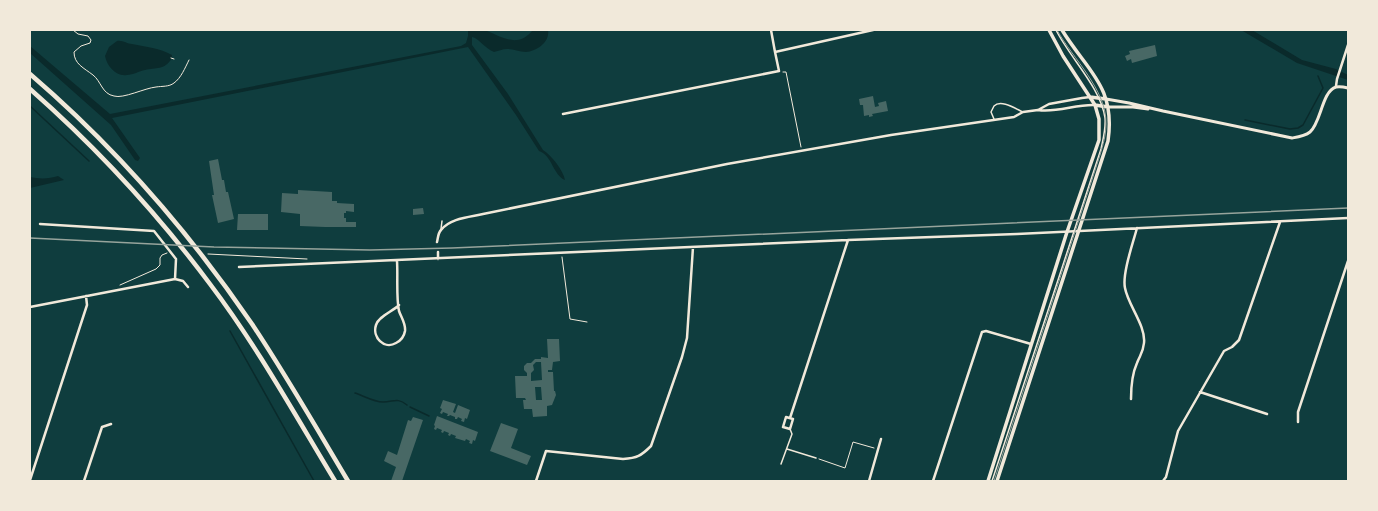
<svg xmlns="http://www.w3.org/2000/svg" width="1378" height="511" font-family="Raleway,sans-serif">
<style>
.water{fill:#0a2a2b}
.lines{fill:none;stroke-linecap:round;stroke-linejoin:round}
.stream{stroke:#0a2a2b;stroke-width:1.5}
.building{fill:#486865;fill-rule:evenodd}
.path{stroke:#f1e9da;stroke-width:1}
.service{stroke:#f1e9da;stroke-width:1.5}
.minor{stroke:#f1e9da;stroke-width:2.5}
.tertiary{stroke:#f1e9da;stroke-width:3}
.secondary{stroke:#f1e9da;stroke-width:3.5}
.motorway{stroke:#f1e9da;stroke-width:4.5}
.tram{stroke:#97a49c;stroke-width:1}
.rail{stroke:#97a49c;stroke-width:1.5}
</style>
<rect width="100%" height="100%" fill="#0f3d3e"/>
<path class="water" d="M468,30C473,30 482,29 487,31C504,38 518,48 533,30H548C550,42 537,51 526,52C519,52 513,49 507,49C502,49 499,51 494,52C484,48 479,38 472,37V45L508,94L543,150C552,156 563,170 565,180C553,175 552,155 539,151L516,115L468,47L112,118L140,158L138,161L135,160L111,125L30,53V46L110,114L461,46L466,43L468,36Z
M1241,30H1252L1302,60L1336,69L1348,75V80L1297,63Z
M117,41C123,40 127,44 132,44C146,47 160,48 172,55V58C164,71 156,67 145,70C139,71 133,75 127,75C116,77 107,66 105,56L109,47Z
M58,176L64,180L30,188V177C39,179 49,179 58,176Z"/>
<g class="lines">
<path class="stream" d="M30,106L89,161
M1245,120L1290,129L1298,128L1303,125L1323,88L1318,76
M230,331L314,481
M355,393C364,396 374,402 383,402C394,402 397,397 407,405
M410,407L429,416"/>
</g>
<path class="building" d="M1155,45L1157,56L1132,63L1131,59L1127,61L1125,56L1130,54L1129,51Z
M873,96L875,107L879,106L878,103L886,101L888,111L872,114L873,116L869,117V115L864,116L863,105H860L859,99Z
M218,159L222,180H224L226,192H228L234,219L218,223L212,195H214L209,161Z
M298,190L332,192V201H337V203L354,204V212L346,211V213H344V218H346V222H356V227H325L300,226V214L281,212L282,193L298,194Z
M423,208L424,214L413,215V209Z
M238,214H268V230H237Z
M547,339H559L560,361L553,362L552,370H548V372H553L554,391H555L556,395L552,405L547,406V416L533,417L532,409H524L523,400H526L525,398H516L515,376H527V373L524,370V366L527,363H531L535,359H541V357L548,358ZM536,362H541L542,380L531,381V373L534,370L533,365ZM535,387H541L542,400H536Z
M443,400L456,404L453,412L455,413L458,405L470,410L467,419L465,418L464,422L461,421L462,419L458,417L457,419H455V417L450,415L449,416H447L448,414L443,412L442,414L440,413L442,409L440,408Z
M437,416L478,432L475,441L473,440L472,444L469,443L470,441L466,439L465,441L455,438L456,436L451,434L450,436L448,435L449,433L444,431L443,433L441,432L442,430L437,428L436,430L434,429L435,426L434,425Z
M413,417L423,420L402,481H391L396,467L384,461L388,451L397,455L408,420L411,421Z
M501,423L518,429L511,448L531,456L527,465L490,451Z"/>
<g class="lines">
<path class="path" d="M73,30L78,34L88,36L91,40L90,43L81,46L74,52C74,64 84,68 93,75C101,81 102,94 114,96C123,99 145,88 156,87C162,86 169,87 174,83C181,78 185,68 189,60
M171,58L174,59
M783,72H786L801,147
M208,254L307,259
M562,257L570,319L587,322
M120,285L156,269L160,265V258L162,255L167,253
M819,459L845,468L853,442L874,448"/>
<path class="service" d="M994,119L991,112C991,112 994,106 994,106C1001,99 1016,109 1023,112
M441,229L442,221
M787,449L816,458
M781,464L792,434L790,429
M992,481L1101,149C1103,139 1106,129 1105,118C1101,88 1070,58 1056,30"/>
<path class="minor" d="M771,30L775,52
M1336,86L1337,79L1348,45
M1038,110C1057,113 1076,104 1095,105
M563,114L779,71L775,52L873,30
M40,224L154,231L176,259L175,279
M437,242C438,238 438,233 441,230C450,218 470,217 483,214L727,164L891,135L1014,117L1023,112L1038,110L1049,104L1082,98L1090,97
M438,252V259
M397,261C398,275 396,298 399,311C401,317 406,324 405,331C404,337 400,341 396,343C384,350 372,337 376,325C379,316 392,312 399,305
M239,267L848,240L1017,234L1348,218
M30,307L175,279L183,281L188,287
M1200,392L1267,414
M1131,399C1131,387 1132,374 1137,363C1140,355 1143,353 1144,343C1146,326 1128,305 1125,288C1122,274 1133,243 1137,228
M786,417L793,419L790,429L783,427Z
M790,418L848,240
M1298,422V412L1348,261
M30,480L87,305L86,296
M84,481L102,427L111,424
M536,481L546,451L623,459C637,458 641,456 651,446L682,357L687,338L693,247
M869,481L881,439
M933,481L982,332L986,331L1031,344
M1163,481L1166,477L1178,431L1224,351L1232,347L1239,340L1280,222"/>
<path class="tertiary" d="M1106,99L1129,103L1163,111L1292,138C1298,137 1305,136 1310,132C1321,123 1322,91 1336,87C1340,86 1344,87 1348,88
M1108,107H1133L1148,109"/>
<path class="secondary" d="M1090,97L1106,99
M1095,105L1108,107
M988,481L1067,232L1099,140V119L1095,105L1063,56L1049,30
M997,481L1108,141C1116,86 1087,71 1062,30"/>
<path class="motorway" d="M30,74C115,147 189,232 252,324C286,375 317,429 348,481
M30,89C97,148 157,213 210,284C257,346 295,415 335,481"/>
<path class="tram" d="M994,481L1100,155C1103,145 1106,135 1106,124C1107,90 1073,59 1057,30"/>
<path class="rail" d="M30,238L214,247L370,250L452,248L1348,208"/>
</g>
<rect width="1378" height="511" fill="none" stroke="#f1e9da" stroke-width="62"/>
</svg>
